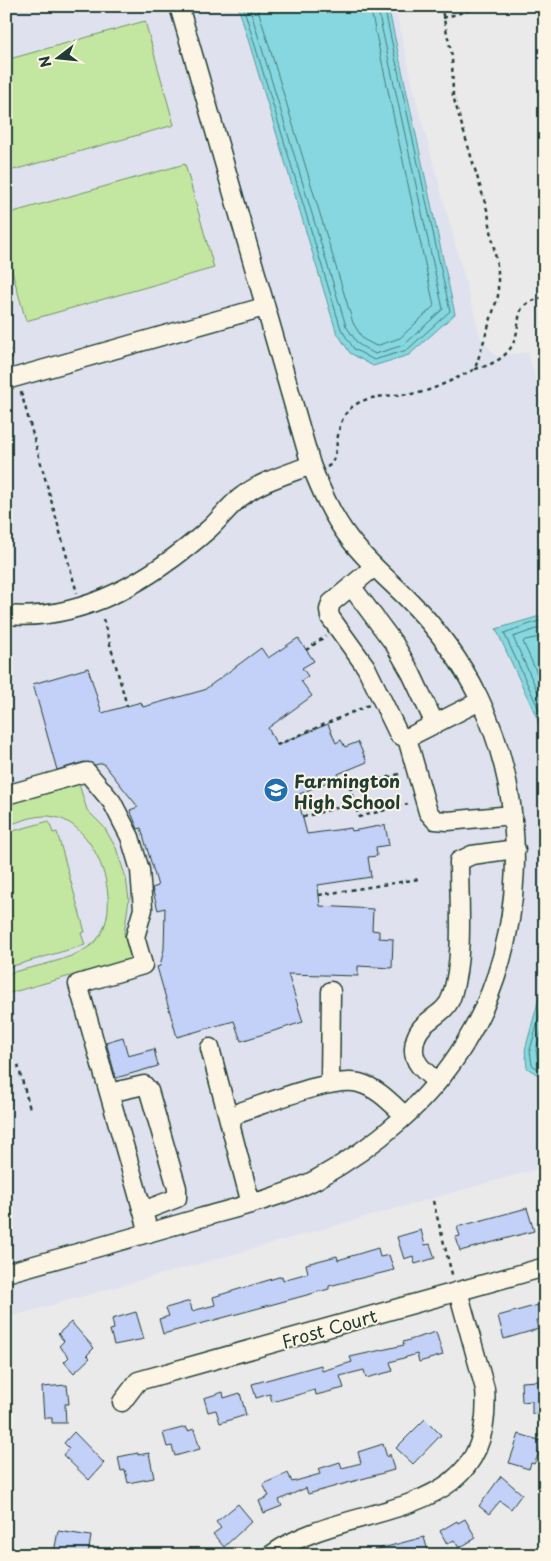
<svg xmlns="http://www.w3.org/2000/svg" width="551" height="1561" font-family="'Playpen Sans',sans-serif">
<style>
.built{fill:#dfe2ee}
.green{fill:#c3e6a0;stroke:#71926a}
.water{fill:#86d7df;stroke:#5d999b}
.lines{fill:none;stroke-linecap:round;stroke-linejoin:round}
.shore{stroke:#487b78;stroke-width:1}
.building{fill:#c3d0f7;stroke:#1f3d34}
.minor-casing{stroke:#1f3d34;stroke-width:21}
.path{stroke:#1f3d34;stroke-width:2.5;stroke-dasharray:4 4;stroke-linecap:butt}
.minor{stroke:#fcf5e5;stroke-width:18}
.labels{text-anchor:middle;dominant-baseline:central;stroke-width:4;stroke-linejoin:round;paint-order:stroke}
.poi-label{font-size:18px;font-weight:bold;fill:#1f3d34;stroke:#fcf5e5;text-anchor:start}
.street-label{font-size:18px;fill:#1f3d34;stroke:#fcf5e5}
</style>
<rect width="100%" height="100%" fill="#ebeaea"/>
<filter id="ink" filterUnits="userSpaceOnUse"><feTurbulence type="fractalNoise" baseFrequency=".02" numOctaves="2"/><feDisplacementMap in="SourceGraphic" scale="10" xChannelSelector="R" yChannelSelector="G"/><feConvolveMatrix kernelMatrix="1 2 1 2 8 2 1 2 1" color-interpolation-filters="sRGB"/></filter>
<g filter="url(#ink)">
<path class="built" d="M6,6H395L415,95L481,338L496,356L528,352L545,412V1167L6,1318Z"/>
<path class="green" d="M145,21L174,125L6,172V60Z
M185,164L214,268L26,321L6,250V214Z
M78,781L87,810L104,827L116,848L126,878L129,899L124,934L131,959L6,994V974C30,967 70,961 90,946C129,917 100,826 55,817C39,813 21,821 6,826V802Z
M49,821L53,833L57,832L85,932L81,933L85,945L6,968V833Z"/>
<path class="water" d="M238,6H388L455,314L409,355L373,366L350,353L336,331Z
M540,616L545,618V749L537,718L496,629Z
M545,976V1077L543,1078L527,1068L525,1050Z"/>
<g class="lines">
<path class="shore" d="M243,6L341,329L354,349L374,360L407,350L450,311L384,6
M249,6L346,326L358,344L375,354L404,345L443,309L377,6
M257,6L353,323L363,339L376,346L400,338L434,306L370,6
M545,622L539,621L504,633L542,716L545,728
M545,628H539L513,637L545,708
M545,636L525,640L523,642L545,691
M545,996L530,1050L532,1065L545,1073
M545,1019L536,1050L538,1061L545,1066"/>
</g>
<path class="building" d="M298,638L314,661L302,668L308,676L301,681L312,696L268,728L277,745L328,724L336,743L341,740L345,747L358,742L367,762L338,774L339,777L297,795L307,834L351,828L352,831L385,825L389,845L376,847L377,856L368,857L371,877L318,885L320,906L373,909L372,930L379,931V938L393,939L392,968L358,966V976L288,974L303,1022L241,1041L234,1021L177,1037L157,967L160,966L164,949L165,908L158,910L152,888L158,886L141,828L138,829L130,810L138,807L103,763L95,765L84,762L57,770L33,684L88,668L102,713L141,702L143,707L204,690L261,648L268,658Z
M123,1037L128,1056L154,1049L158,1066L116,1078L106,1042Z
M527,1208L534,1231L460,1251L456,1237L460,1236L457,1227Z
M421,1230L425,1245L430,1244L435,1258L415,1264L413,1256L404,1259L397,1237Z
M378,1248L380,1257L389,1255L394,1270L329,1286V1289L163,1334L159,1319L169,1316L166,1308L190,1301L192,1311L215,1305L213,1297L282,1276L283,1280L308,1273L306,1264L337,1256L338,1260Z
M538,1305L542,1319L536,1320L538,1329L504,1339L498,1316Z
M136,1312L144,1339L114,1345L110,1330L114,1329L112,1319Z
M71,1322L94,1348L87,1355L90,1358L74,1373L64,1362L69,1357L59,1346L64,1341L58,1334Z
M436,1332L443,1355L419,1362L417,1354L390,1362L393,1371L366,1378L364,1370L340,1376L344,1388L316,1395L315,1390L272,1402L270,1394L256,1398L252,1384L321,1365L322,1371L352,1362L350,1357L404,1345L403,1342Z
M539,1381V1386H545V1413L532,1414V1401L522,1402L521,1382Z
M67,1385L69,1404H65L66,1423H52V1418H44L42,1387Z
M223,1392L224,1398L240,1393L246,1415L220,1423L216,1410L208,1412L204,1398Z
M425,1419L441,1435L413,1464L396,1448Z
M186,1427L188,1431L194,1429L200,1449L175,1456L172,1446L167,1447L163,1433Z
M74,1432L104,1463L89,1480L63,1455L69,1448L64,1443Z
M519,1434L542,1441L537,1458L534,1464L531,1463L529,1469L509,1463Z
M383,1444L387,1457L390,1454L394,1470L308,1494L306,1488L279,1500L282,1506L264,1513L259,1501L269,1496L263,1484L288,1473L292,1482L320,1474L318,1469L340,1462L342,1468L361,1463L358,1452Z
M138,1453V1455L149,1453L154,1478L128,1483L125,1470L121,1471L118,1457Z
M501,1476L522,1494L511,1509L500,1501L489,1514L479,1506Z
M238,1504L252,1521L224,1547L213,1534L221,1528L216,1522Z
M465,1519L476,1538L459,1548L454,1540L447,1544L440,1531L457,1521L458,1523Z
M58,1531L91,1536L88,1555L54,1552Z
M424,1537L429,1555H372L371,1551Z"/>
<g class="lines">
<defs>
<path id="minor" d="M6,380L264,307
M374,567L331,603L329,610L330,617L366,667L399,735L407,738L480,701
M351,586L395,645L411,673L435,724
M6,615C84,622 153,578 209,529C220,519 229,506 241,497C261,481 288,474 311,465
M407,738L428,812L435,820L448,821L512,815
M6,795L87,772L112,802L130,837L140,870L143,909L135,937L143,965L78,984L149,1233
M210,1048L231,1128
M437,1082C427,1073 413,1064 414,1049C415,1017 445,1020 452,995C464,955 459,903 459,861L472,855L516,849
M330,1084L331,991
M109,1093L144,1085L149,1091L177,1188V1198L143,1211
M251,1204L231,1128L232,1118L240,1112C268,1103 333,1076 359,1083C378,1088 391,1103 405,1116
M6,1273C71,1255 135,1237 200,1218C235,1208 286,1196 317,1179C375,1147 430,1101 464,1045C527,943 531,805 479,698C461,661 436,627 407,598C387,578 366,561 349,538C332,516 321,490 311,465L179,6
M122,1402L138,1381L545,1267
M271,1555C348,1497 496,1529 485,1389L458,1291"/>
</defs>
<use href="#minor" class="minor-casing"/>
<path class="path" d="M443,18L484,6
M6,340L13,362
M475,369C500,363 515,352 518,325C519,319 519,312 523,307C529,301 537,299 545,297
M21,392L77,593
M327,467C342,460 331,423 352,407C372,391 403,398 426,391C443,385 459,377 475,369L498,296V271L488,213L453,96L452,56L441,6
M103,619L127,706
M6,644L10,642
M306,650L326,636
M277,745L369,705
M399,774L350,789L359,817L408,804
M303,817L355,803
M319,895L419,879
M18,1065L30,1109
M433,1201L453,1278"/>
<use href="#minor" class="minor"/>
</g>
</g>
<defs>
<symbol id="school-disc" viewBox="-11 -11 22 22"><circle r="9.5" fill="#1f6fb2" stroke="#fcf5e5"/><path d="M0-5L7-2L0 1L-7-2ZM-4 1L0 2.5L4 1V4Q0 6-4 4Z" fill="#fff"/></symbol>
</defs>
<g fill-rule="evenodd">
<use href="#school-disc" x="262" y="776" width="28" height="28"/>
</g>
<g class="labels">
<g class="poi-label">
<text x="294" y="780">Farmington<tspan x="294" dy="21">High School</tspan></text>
</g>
<g class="street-label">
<text transform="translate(329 1328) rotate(-16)">Frost Court</text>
</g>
</g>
<rect width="551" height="1561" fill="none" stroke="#fcf5e5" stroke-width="25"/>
<rect x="12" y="12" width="526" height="1536" fill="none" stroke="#1f3d34" stroke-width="2" filter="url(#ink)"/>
<g transform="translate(58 58) rotate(254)" stroke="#fcf5e5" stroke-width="4" paint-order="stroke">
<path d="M0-4L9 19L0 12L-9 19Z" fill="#1f3d34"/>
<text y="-8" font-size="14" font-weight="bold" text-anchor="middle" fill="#1f3d34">N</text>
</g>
</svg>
